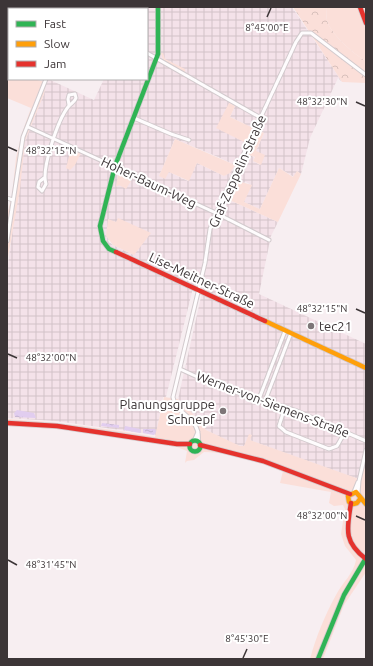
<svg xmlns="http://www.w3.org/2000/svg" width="373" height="666" font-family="Ubuntu,sans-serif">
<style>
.industrial{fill:url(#industrial-grid);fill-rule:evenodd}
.grass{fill:#fbdfd9}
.forest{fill:url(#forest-crowns)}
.water{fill:url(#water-ripples)}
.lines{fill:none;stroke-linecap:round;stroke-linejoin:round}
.street-casing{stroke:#d2cacd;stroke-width:5}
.fast-casing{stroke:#d2cacd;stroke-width:6}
.slow-casing{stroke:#d2cacd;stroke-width:6}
.jam-casing{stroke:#d2cacd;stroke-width:6}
.street{stroke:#fefcfd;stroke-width:3}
.fast{stroke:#30b455;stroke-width:4.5}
.slow{stroke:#ff9f0a;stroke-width:4.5}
.jam{stroke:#e5322d;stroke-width:4.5}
.ticks{fill:none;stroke:#3c3537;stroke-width:1.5}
.poi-dot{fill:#7d7678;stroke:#fff;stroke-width:1.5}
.labels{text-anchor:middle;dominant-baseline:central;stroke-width:4;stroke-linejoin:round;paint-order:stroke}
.street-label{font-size:13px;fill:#3c3537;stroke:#fff}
.poi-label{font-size:13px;fill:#3c3537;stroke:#fff;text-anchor:start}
.ticks-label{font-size:10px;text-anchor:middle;fill:#3c3537;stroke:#fff;stroke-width:4;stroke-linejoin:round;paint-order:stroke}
</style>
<defs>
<pattern id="industrial-grid" width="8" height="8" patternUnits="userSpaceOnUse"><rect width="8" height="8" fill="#f4e2e9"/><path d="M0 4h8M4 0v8" fill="none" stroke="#d2c2c8"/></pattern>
<pattern id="forest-crowns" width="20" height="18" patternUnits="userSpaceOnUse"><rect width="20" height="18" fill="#fbdfd9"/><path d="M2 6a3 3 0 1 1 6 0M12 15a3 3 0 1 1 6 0" fill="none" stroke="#d8c0bb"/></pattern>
<pattern id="water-ripples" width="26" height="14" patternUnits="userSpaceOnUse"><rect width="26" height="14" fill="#e1cdef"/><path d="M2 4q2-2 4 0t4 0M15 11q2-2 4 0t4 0" fill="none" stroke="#c2b1ce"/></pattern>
</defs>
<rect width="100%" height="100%" fill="#f7eef1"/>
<path class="industrial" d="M84,7H292L342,82L338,78L310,138L301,174L297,171L294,177L279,168L260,209L244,202L251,185L246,182L240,184L225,198L278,222L271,236L259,294L366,344V469L360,468L358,479L249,440L251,435L250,434L244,447L232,443L206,430L193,414L178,399L203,288L194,284L166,397H163L156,435L56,421L7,418V271L25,141L44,94L46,82L48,79L94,100L104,79H147V9H86ZM235,106L230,117L245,124L216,128ZM257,130L264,133L256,151L260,165L253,161L255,158L247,153ZM175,139L218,157L235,165L224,176L197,163L188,181L169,172L159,176ZM116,222L134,255L113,245L108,241Z"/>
<path class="grass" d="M32,7H78L77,9H33Z
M327,7H364L366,14V61C355,55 329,33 327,20C326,16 327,11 327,7Z
M161,53H163L165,59L185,69V74L164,62Z
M7,69L9,70V79H33L46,82L44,94L25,141L20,189L7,263V215L12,196L16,158L22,133L31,108L7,98Z
M229,103L235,106L230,117L253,128L246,143L216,128Z
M257,130L264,133L256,151L265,155L261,165L253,161L255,157L246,154Z
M175,139L235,165L230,173L224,176L197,163L189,181L169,172L165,179L159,176Z
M71,149L81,153L75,165L70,170L66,168Z
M279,168L293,177L297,171L301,174L278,222L225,198L233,180L240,184L241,182L252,185L244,202L260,209Z
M118,175L124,176L131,181L126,189L119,185L116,187Z
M118,218L151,233L134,255L113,245L106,236L108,219L116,222Z
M164,397L178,399L193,414L206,430L240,446H244L249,434L252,435L250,440L359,479L362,468L366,469V504L360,499L359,502L366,506V572L344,605L323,659H310C316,637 325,615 336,595C342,583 354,573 356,560L345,546L341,534L345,509L343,505L334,506L329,503L331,492L280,483L283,471C258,461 231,452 204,452L194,460L187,461L185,463L187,451L177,447L70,430L7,426V419C57,422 106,428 155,437Z"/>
<path class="forest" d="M7,7H32L33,9H9V70L7,69Z
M293,7H327C327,11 326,16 327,20C329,33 355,55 366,61V83L342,82Z"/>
<path class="water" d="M17,410L34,413L36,418L15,417L14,413Z
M102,423L119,425V428L101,426Z
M125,426L140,429L141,431L140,433L124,430Z
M143,429H155L156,432L154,435L143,433Z"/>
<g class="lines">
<defs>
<path id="street" d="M79,7L81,9
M147,53L261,118
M134,118L171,134L189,140
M28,127L216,213L269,240
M44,178L39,182L38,187L42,191L46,184C41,169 58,120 68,107C71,103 74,103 76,98L75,94L69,95L68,99L69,105
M7,198L13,200
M7,241L23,137L46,79
M180,369L217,386L297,411L366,441
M259,399L285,331
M265,401L291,333
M285,407L279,426L286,432L329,449L337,446L345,432
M194,441L198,432
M198,442C202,417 175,415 173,397L205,263L210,229L221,202L296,42L302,33H311L366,75
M354,492L358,482
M358,493L359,481L366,450"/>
<path id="fast" d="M116,252L109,249L103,241L100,226L115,166L158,54V7
M189.5 446a5.5 5.5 0 1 1 11 0a5.5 5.5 0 1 1-11 0Z
M318,659L344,595L366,558"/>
<path id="slow" d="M265,321L366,368
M360,499L357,503L353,504L349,502L348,496L356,492L366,504"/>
<path id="jam" d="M360,7L366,23
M116,252L265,321
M7,423L57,426L177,444H190
M200,445L263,461L350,494
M351,503C347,529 343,541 366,559"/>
</defs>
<use href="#street" class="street-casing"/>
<use href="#fast" class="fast-casing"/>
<use href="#slow" class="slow-casing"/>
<use href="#jam" class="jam-casing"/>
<use href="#street" class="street"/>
<use href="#fast" class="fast"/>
<use href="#slow" class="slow"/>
<use href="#jam" class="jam"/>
</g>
<path class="ticks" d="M267,17L271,8M356,102L365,106M8,147L17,151M356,309L365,313M8,354L17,358M356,516L365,520M8,560L17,565M243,658L247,649"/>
<g class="poi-dot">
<circle cx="311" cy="326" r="4"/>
<circle cx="223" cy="411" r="4"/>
</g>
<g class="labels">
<g class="street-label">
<text transform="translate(237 171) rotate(-66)">Graf-Zeppelin-Straße</text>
<text transform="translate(149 182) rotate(25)">Hoher-Baum-Weg</text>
<text transform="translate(202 280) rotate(25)">Lise-Meitner-Straße</text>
<text transform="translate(273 404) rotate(21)">Werner-von-Siemens-Straße</text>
</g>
<g class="poi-label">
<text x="319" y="326">tec21</text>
<text x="215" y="404" text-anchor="end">Planungsgruppe<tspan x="215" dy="15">Schnepf</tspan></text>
</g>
</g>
<g class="ticks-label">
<text x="267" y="31">8°45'00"E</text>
<text x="322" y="105">48°32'30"N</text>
<text x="51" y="154">48°32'15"N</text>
<text x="322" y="312">48°32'15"N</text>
<text x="51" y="361">48°32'00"N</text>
<text x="322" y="519">48°32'00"N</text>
<text x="51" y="568">48°31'45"N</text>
<text x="247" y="642">8°45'30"E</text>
</g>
<rect width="373" height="666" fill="none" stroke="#3c3537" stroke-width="16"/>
<rect x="8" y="8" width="140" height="72" fill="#ffffff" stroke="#b1aeaf"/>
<rect x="16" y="21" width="20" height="6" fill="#30b455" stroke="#b1aeaf"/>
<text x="44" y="28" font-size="12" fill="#3c3537">Fast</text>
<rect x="16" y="41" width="20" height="6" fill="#ff9f0a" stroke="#b1aeaf"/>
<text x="44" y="48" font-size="12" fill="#3c3537">Slow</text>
<rect x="16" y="61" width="20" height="6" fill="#e5322d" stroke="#b1aeaf"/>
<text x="44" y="68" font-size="12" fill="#3c3537">Jam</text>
</svg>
